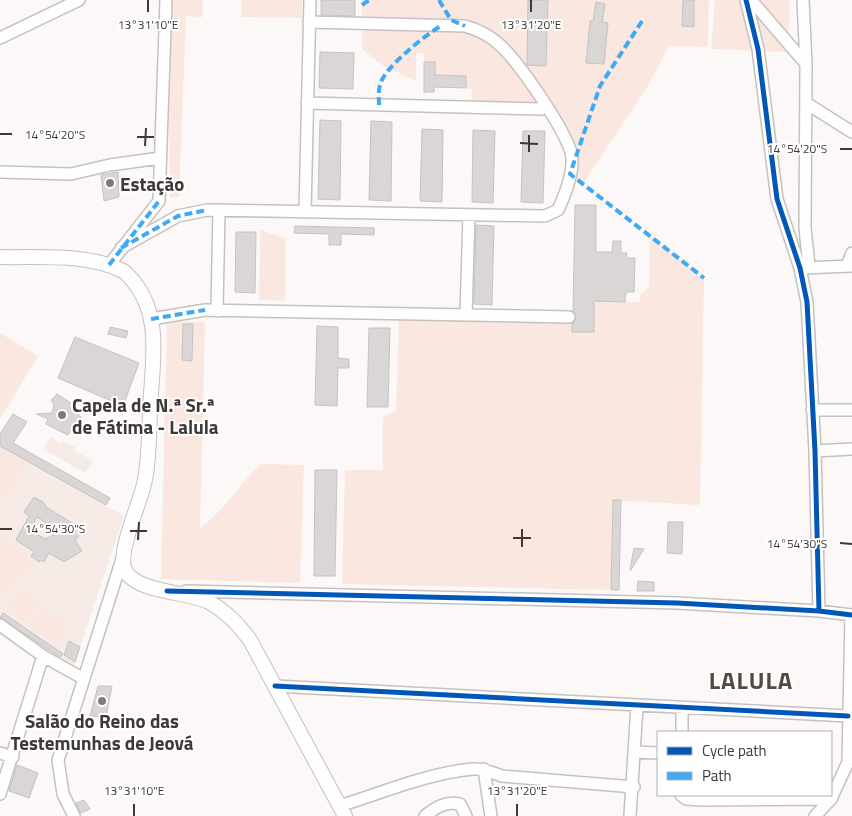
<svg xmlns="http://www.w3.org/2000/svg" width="852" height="816" font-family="'Titillium Web',sans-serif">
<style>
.built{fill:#f6ebe7}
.green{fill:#fae7e0}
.building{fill:#dad6d5;stroke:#c6c2c1;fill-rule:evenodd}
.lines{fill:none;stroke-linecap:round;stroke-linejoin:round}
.minor-casing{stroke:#c5c1c0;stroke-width:14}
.major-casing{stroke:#c5c1c0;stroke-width:16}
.minor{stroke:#fffefe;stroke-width:11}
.major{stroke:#fffefe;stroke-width:14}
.quiet{stroke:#3fa9f5;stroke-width:4;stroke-dasharray:8 4;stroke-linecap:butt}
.cycleway-casing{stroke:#fff;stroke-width:8}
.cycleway{stroke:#0057b8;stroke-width:5}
.ticks{fill:none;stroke:#3e3836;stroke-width:2}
.poi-dot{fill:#807b7a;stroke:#fff;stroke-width:2}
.labels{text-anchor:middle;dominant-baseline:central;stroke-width:4;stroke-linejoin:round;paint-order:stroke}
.poi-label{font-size:19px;font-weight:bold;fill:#3e3836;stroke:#fff;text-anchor:start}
.district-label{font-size:24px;font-weight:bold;letter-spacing:1px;fill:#544945;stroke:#fff}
.ticks-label{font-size:12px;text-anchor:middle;fill:#3e3836;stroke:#fff;stroke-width:4;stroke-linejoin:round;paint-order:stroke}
</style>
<rect width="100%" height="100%" fill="#fcf8f7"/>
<path class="built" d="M50,437L61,443L64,441L75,447L74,450L93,461L85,473L44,450Z
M0,446L124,516L73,669L0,620Z"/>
<path class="green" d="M172,0H203V17L186,16L179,197H170L169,120Z
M241,0H302V18L241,17Z
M362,0H709L708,47L669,46L645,91L583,184L572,175L554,109L471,107L472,89L466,88V76L435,75V62H424V53H416V81L382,65L362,49Z
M715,0H790L788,52L711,49Z
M260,230L285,238V301L259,300Z
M650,236L704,278L700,505L613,500L611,590L342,584L345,470H383V417L396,410L399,320L572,323L573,332H594V301L640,302V295L649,287Z
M167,321L205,322L200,528C224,511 239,484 261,464L304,465L300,583L161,579Z
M0,333L38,356L0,419Z
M2,448L28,464L0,506V451Z
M0,534L32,565L0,599Z
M19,593L26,594L39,604L26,623L8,608L9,602Z
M44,610L49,611L67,624L66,630L57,643L31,625L41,611Z"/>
<path class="building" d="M321,0H355V16L321,15Z
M528,0H548L546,66L527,65Z
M683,0H694V27L682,26Z
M596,2L605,4L602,22L608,23L604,64L586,63L590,21H593Z
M320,52L354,53L353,89L319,88Z
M424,62H435V75L466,76V88L434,87V92H424Z
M320,120L341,121L340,200L318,199Z
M371,121L392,122L391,201L369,200Z
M422,129L443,130L442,202L420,201Z
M473,130L495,131L493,203L472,202Z
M523,131H545L543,203L521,202Z
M118,172L119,197L104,201L101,175Z
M575,205H596V252H612L613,241H621V253H627L626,258H635L634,292H626L625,302L594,301V332H572V324L576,317L573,311Z
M476,225L494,226L492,305L474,304Z
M295,226L374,228V235L341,234V245H329V234L294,233Z
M236,232H256L255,293L235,292Z
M183,324H193L192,361L182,360Z
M317,326L338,327V358L349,359V368H338L337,406L315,405Z
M110,327L128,331L126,338L108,334Z
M369,328H390L388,407H367Z
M75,337L139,363L123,406L58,378Z
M57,394L78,408L75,412L81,417L68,435L46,424L48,419L36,414L52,413L54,405L51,400Z
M13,414L27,422L13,443L110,498L106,505L0,446V434Z
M315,470H337L335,576H314Z
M34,497L43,502L46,507L84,530L75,540L82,551L64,562L49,553L44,562L41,560L39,562L31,556L34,552L16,540L29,516L24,512ZM37,517L59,532L46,539L29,531Z
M613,500H621L619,590H611Z
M668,522H683L682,554L667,553Z
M634,548L644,549L631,570H630Z
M638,581L654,582V591H637Z
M3,613L63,654L60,657L0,618Z
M69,641L80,647L75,662L64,655Z
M98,686H112L106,717L90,716Z
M17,765L38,773L29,798L9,791Z
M84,800L90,809L81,813L76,803Z"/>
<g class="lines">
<defs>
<path id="minor" d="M746,0L758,49L777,199L800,268L807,302L815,451L819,611
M751,0L806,64
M803,0L806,64L805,228L809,266
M0,38L79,0
M307,103L541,109
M806,103L852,132
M0,172L71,174L110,165L160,158
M305,212L310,0
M121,248L178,216L207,210L545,216L558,210C565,195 573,175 572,158C570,135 519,63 501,46C491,36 479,30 465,26L309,22
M109,265L159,201L166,0
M847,266L852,253
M802,268L852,266
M217,311L219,210
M466,315L469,215
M151,319L205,310L569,317
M812,410H852
M815,451L852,449
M186,591L677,603L819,611L852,615
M0,625L43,656L84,679
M275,686L848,716
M682,732V708
M635,752L658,753
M0,753L13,757
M484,769L491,816
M0,794L43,656
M681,795L686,799L701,800L831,799
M339,806C382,793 428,773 473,769C483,768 493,773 502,776L634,787
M74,816L63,794L58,760L123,556
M425,816C436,807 446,801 460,804L466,816
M630,816L637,706
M815,816L831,799L848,762L851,615"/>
<path id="major" d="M0,257C39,258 87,253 123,271C127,273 130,278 133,281C164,318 151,369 150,412C149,435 149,467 143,488C138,507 119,550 124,568C133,593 187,591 209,602C227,612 238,624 250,640L345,816"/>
</defs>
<use href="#minor" class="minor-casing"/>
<use href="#major" class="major-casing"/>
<use href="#minor" class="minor"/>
<use href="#major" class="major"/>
<path class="quiet" d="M439,0L451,20L465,26
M362,5L369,0
M642,21L600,86L570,174L704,278
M379,105C379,99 378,91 380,85C384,67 426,35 442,25
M121,248L178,216L207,210
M109,265L159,201
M151,319L205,310"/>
<defs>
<path id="cycleway" d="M746,0L758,49L777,199L800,268L807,302L815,451L819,611
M167,591L677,603L819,611L852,615
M275,686L848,716"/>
</defs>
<use href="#cycleway" class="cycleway-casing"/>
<use href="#cycleway" class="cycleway"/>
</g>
<path class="ticks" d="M148,12V0M531,12V0M0,134H12M137,137H154M520,143L538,144M145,146L146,128M840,149H852M529,152V135M0,529H12M130,531H147M513,538H531M138,540L139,522M840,543L852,544M522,547V529M134,816V804M517,816V804"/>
<g class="poi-dot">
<circle cx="110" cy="183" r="5"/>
<circle cx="62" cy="415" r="5"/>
<circle cx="102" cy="701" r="5"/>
</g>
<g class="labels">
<g class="poi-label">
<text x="120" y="183">Estação</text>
<text x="72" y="404">Capela de N.ª Sr.ª<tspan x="72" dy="22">de Fátima - Lalula</tspan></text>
<text x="102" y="720" text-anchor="middle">Salão do Reino das<tspan x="102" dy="22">Testemunhas de Jeová</tspan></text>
</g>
<g class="district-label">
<text x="751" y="680">LALULA</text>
</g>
</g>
<g class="ticks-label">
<text x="148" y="29">13°31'10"E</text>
<text x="531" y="29">13°31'20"E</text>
<text x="55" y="139">14°54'20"S</text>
<text x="797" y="153">14°54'20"S</text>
<text x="55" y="533">14°54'30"S</text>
<text x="797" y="548">14°54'30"S</text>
<text x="134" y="795">13°31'10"E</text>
<text x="517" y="795">13°31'20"E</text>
</g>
<rect x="657" y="731" width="175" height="65" fill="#ffffff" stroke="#b2afaf"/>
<rect x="667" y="747" width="25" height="8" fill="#0057b8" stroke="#b2afaf"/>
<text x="702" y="756" font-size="15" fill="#3e3836">Cycle path</text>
<rect x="667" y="772" width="25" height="8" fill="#3fa9f5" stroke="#b2afaf"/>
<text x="702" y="781" font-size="15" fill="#3e3836">Path</text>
</svg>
